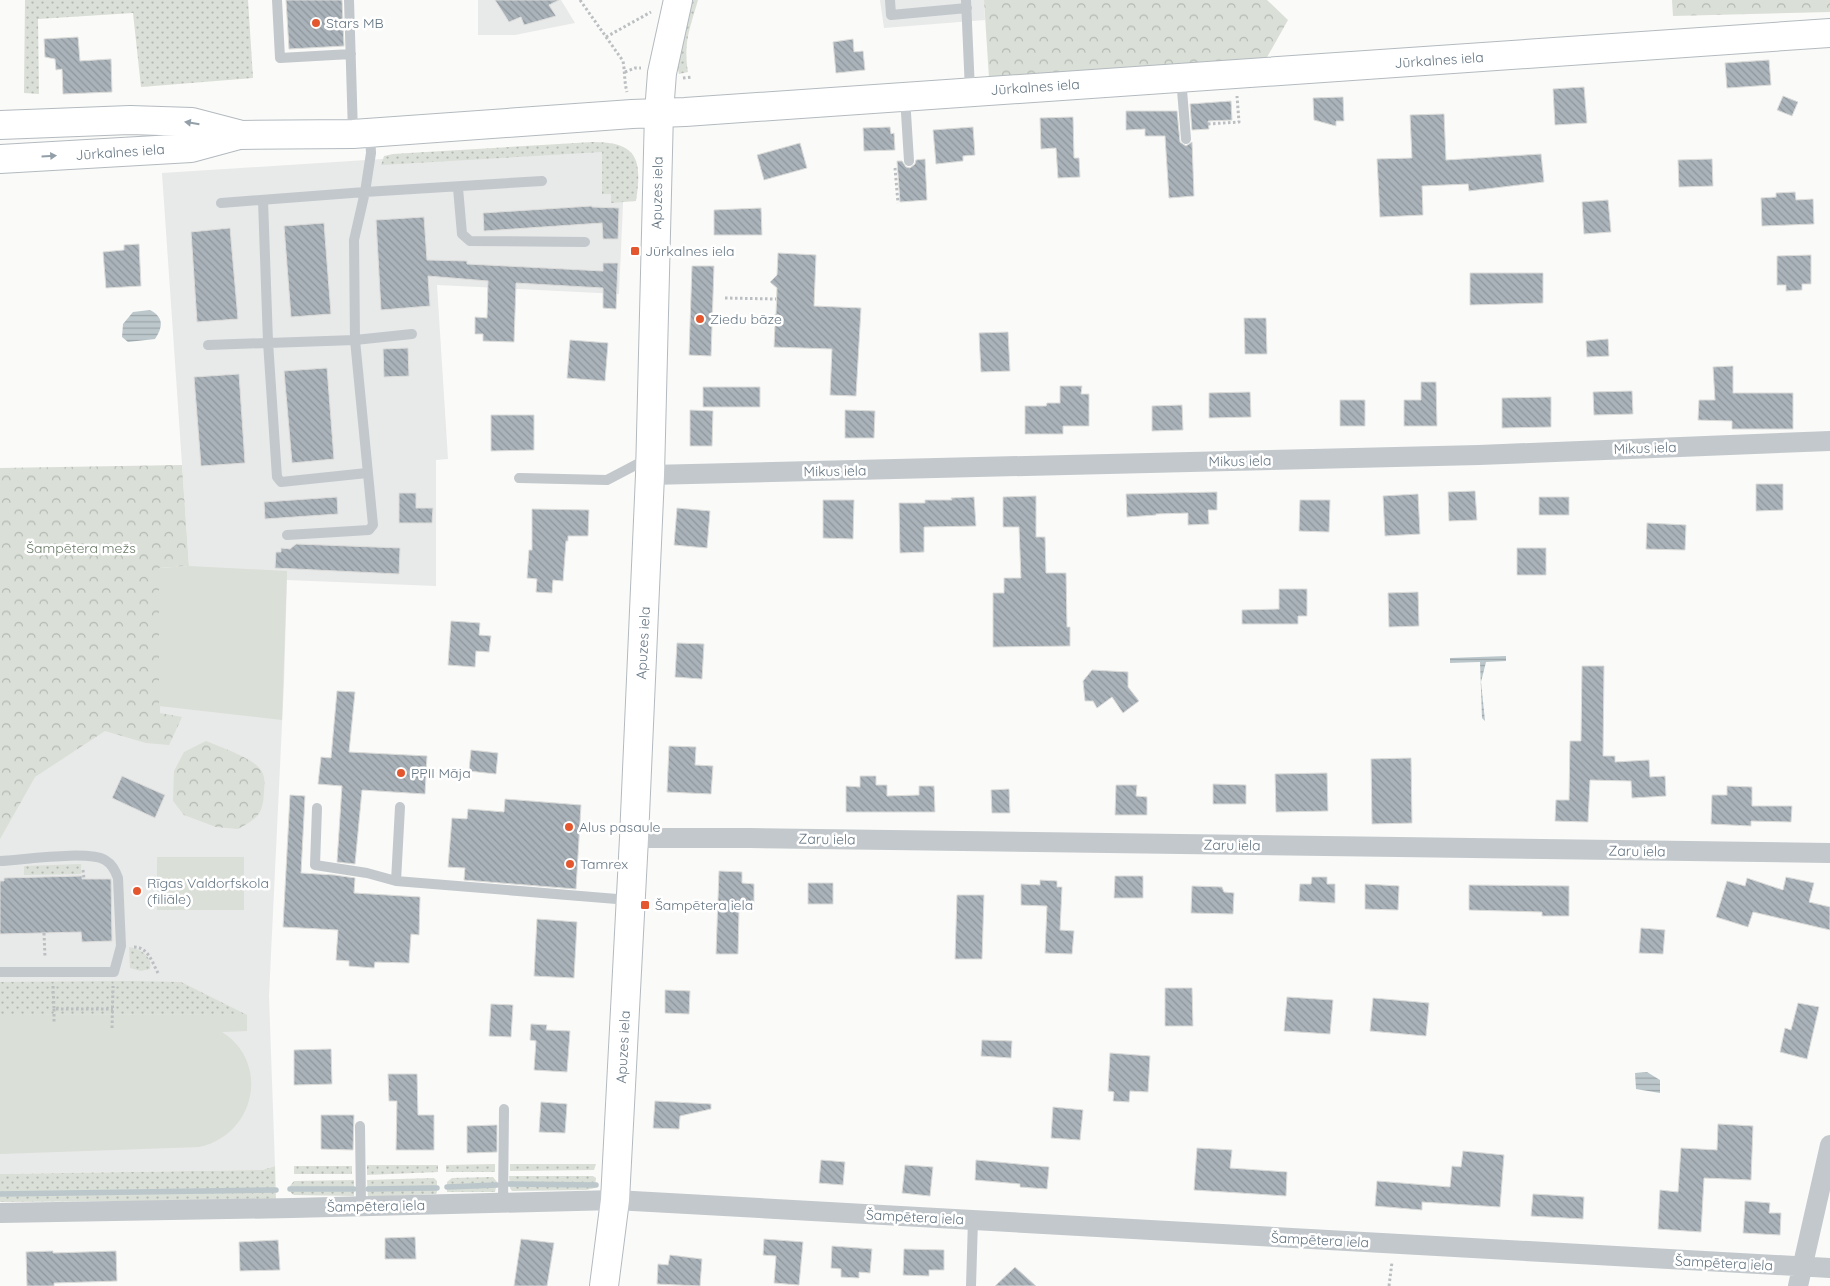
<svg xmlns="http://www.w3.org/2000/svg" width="1830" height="1286" font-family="Quicksand,sans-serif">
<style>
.built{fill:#e8e9e9}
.grass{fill:url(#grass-dots)}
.forest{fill:url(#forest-crowns)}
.green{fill:#dadfd7}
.water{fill:url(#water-rules)}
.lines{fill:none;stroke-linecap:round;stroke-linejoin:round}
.stream{stroke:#bbc7cb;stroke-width:5.5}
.building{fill:url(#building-back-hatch);stroke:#dcdcda}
.secondary-casing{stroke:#b3babf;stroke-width:30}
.path{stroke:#bbbfc2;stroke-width:3;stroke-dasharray:2.5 2.5;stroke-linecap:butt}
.lane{stroke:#c3c8cc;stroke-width:10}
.street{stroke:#c3c8cc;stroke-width:20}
.secondary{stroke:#fff;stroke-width:28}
.oneway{fill:#939fa8}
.poi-dot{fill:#e4572e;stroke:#fff;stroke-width:2}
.labels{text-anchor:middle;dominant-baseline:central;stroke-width:5;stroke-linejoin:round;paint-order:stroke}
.poi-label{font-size:14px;fill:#657683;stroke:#fff;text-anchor:start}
.street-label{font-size:14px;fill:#657683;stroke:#fff}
.park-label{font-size:14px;fill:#687a64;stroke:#fff}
</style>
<defs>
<pattern id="grass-dots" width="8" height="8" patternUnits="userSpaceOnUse" patternTransform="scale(1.25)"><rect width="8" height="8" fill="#dadfd7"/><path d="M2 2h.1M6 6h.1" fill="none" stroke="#b4b9b4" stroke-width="1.8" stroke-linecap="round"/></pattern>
<pattern id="forest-crowns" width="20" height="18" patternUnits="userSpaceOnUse" patternTransform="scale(1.25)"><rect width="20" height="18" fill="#dadfd7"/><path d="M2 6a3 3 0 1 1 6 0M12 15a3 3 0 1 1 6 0" fill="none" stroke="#b4b9b4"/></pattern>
<pattern id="water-rules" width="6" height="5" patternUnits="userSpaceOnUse" patternTransform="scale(1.25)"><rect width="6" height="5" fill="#bbc7cb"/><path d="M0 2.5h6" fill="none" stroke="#9ca6aa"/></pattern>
<pattern id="building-back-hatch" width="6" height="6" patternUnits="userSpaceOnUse" patternTransform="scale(1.25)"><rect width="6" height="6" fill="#aab3b9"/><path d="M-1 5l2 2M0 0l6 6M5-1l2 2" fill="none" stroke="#8e969c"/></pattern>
</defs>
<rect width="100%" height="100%" fill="#fafaf8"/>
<path class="built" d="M478,0H561L575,23L515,35H478Z
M880,0H984L985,20L884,28Z
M602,145L625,159L619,294L437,285L448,459L436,460V586L287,580L284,683L269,996L275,1166L262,1170L0,1174V581L189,566L162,173Z"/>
<path class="grass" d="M25,0H248L253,78L141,87L133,13L38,19L39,94L24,93Z
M686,0H698C690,28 683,43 688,72L679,74L677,66Z
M593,142C639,142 642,161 636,201L611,203V194H602V152L381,165L384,156L393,154Z
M81,864V874L24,875V866Z
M129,947C140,949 153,956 150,969L141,971L130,968Z
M131,981L181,982L247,1015L0,1014V982Z
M495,1164V1172H446V1165Z
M510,1164H596L594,1170L510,1171Z
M367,1165H438V1172L367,1175Z
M275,1166L276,1200L0,1202V1174L262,1170Z
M294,1166H352V1174H294Z
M509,1176H593L596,1178L595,1188L586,1190L512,1191L510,1188Z
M493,1177L497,1182L495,1192H447V1182L452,1178Z
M434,1178L437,1181V1192L436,1194L368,1197L367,1180Z
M354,1180V1196L294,1195L291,1193L290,1186L294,1181Z"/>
<path class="forest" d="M984,0H1267L1288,20L1266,59L989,78Z
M1672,0H1830V12L1673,16Z
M182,465L189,566L159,568L160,713L182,717L169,745L146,743L105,731L35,777L0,839V468Z
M206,741C218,746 252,758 259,768C265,774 265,782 264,790C263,814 259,817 238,829L216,827L184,815L173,801L174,771L184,752Z"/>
<path class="green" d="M189,566L287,571L282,720L159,706V568Z
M157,857H244V910H157Z
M0,1014L247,1015V1031L222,1032C271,1063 255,1135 199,1147L0,1154Z"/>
<path class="water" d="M150,310C164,317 163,327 155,339L128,342L122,337L123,324L133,312Z
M1506,656V661L1486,662L1481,682L1485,721L1482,718L1480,662L1450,663V658Z
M1647,1072L1660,1080V1093L1636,1089L1635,1073Z"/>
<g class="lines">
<path class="stream" d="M509,1184L596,1185
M447,1187L497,1185
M290,1189H354
M368,1189L437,1188
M0,1194L276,1190"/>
</g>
<path class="building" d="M286,0H342L344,46L289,49Z
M495,0H559L549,5L556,16L524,25L521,17L509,22Z
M78,37L80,61L111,59L112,92L63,94L62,69L56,70L55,59L45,57L44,39Z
M853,39L854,52L863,51L865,70L836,73L833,42Z
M1769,60L1771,85L1727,88L1725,63Z
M1584,87L1587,123L1555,125L1553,89Z
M1783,96L1798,102L1792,116L1777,110Z
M1343,97L1344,121H1336V126L1314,120L1313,98Z
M1231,101L1232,120L1208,121L1209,129L1192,130L1190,104Z
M1126,111H1177L1180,142L1186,146L1192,142L1194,196L1169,198L1165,136H1145V129L1126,130Z
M1444,114L1446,160L1541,154L1544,182L1469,191L1468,184L1422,186L1423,215L1380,217L1377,159L1412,158L1410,115Z
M1073,117L1074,158H1079L1080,177L1058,178L1056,148L1041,149L1040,118Z
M890,127L891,134L894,133L895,150L864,151L863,128Z
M973,127L975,155L963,156V161L936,164L933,130Z
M800,143L807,168L764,180L757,155Z
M925,159L927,200L900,202L897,161H902L906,167L910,168L915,164L916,160Z
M1712,159L1713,186L1679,187L1678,160Z
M1795,192L1796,200L1813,199L1814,224L1762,226L1761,198L1776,197V193Z
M1608,200L1611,232L1584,234L1582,202Z
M592,206V207L619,208L618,239H603L602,223L484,231L483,213Z
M761,208L762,235H714V210Z
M424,217L427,260L467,261V264L603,271V263H618L616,309L603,308V288L516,283L514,342L483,341V334H475V317L487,318L488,281L428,276L430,306L381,310L376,220Z
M324,223L331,314L291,317L284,226Z
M230,228L238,319L197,322L191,232Z
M139,244L141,286L106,288L103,252L124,250V245Z
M778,253L816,255L814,306L861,308L856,396L830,395L832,349L774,347L775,325L769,319L776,314L777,288L770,282L777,275Z
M1811,255V284H1802V290L1786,291V285H1777V256Z
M692,266H714L711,356L689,355Z
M1470,273H1543V303L1470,305Z
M1244,318H1266L1267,354H1245Z
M1008,332L1010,371L981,372L979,333Z
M1608,339L1609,356L1587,357L1586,341Z
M570,340L608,343L605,381L567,378Z
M408,348L409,376L384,377L383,349Z
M1733,366V393H1793V429H1732V421L1698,420L1699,400H1715L1713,367Z
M327,368L334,459L292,463L284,371Z
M239,374L245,463L201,466L194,377Z
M1421,382H1436L1437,426H1404V400H1421Z
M1060,386H1082L1081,394H1089V426H1063V434H1025V406H1046L1047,403H1060Z
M703,387H760V407H703Z
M1632,391L1633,414L1594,415L1593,392Z
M1250,392L1251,417L1209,418V393Z
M1551,397V427L1502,428V398Z
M1340,400H1365V426H1340Z
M1182,405L1183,430L1152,431V406Z
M690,410L713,411L712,446H690Z
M845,410L875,411L874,438H845Z
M491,415H534V450L491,451Z
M1756,484H1783V510L1756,511Z
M1475,491L1477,520L1449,521L1448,492Z
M1217,492V510H1208L1209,524L1188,525V513L1156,514V515L1127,517L1126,494Z
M399,493H416V508H433L432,523H399Z
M1418,494L1420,534L1385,536L1383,496Z
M1036,496V537H1045L1046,573H1066L1067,627H1070V646L993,647V593H1004V578H1021L1019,527H1003V497Z
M337,497L338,514L265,519L264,502Z
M974,497L976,526L924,527V552L900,553L899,503H925V500H952L951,498Z
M1539,497H1569V515H1539Z
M823,500H854L853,539L823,538Z
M1300,500H1330L1329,532L1299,531Z
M677,508L710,511L707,548L674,545Z
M532,509L589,510L588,536H568V541H566L563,581L553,580L552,593L536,592L537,579L527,578L529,550H532Z
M1647,523L1686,525L1685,550L1646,549Z
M296,544L400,548L399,574L275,568L276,552H281V548L290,549Z
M1517,548H1546V575H1517Z
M1279,589H1307V616H1298V624H1242V610L1279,609Z
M1418,592L1419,626L1389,627L1388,593Z
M451,621L480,623L479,635L491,636L489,652L476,651L475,667L448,665Z
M677,643L704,644L702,679L675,677Z
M1582,666H1604L1603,756H1615V762L1649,760L1650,777L1665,776L1666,796L1632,798L1631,781L1590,780L1588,822L1555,821L1556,800H1569L1570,741H1581Z
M1092,670L1128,672V687L1139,701L1123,713L1112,697L1097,708L1093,701H1085L1083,681Z
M337,691L355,692L349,752L427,756L425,794L362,790L355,864L337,862L342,786L318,784L321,757L331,758Z
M669,746L696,747L695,765L713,766L711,794L667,792Z
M471,750L498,753L496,774L469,771Z
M1411,758L1412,823L1372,824L1371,759Z
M1327,773L1328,811L1276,812L1275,774Z
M122,776L165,795L155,818L112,798Z
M860,776H876V785H887V796L919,795V786H934L935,812H846V786L860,787Z
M1213,784L1246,785V804H1213Z
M1116,785H1137L1136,796L1147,797V815H1115Z
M1727,786L1752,787V806H1792L1791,822L1751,821V826L1711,824L1712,795H1727Z
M1009,789L1010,813H992L991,790Z
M290,795L305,796L301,873L334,875L355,878L354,893L420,897L419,935L411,934L409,963L375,962L374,968L349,966V961L336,960L338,930L283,927Z
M505,799L581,805L576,889L464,880L465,868L448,867L452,818L467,819L468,809L504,812Z
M719,871L742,872V883L754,884V910H739L738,954H716Z
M82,876V879H111L112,941L82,942L81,932L0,934V881H4V878Z
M1115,876H1143V898H1114Z
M1312,877H1327V884H1335V903L1299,901L1300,884H1311Z
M1786,877L1814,883L1809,902L1830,907V930L1753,912L1748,927L1716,917L1727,881L1745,886L1747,878L1783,890Z
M1040,880L1057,881V887H1062L1060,930L1074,931L1072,954L1045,953L1047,906L1021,905V884L1040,885Z
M808,883H833V904H808Z
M1365,884L1399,886L1398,910L1365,909Z
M1469,885L1569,886V916H1542V912L1469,910Z
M1192,886L1222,887L1224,892L1234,893L1233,914L1191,913Z
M957,895H984L982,959H955Z
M537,919L577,922L574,978L534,976Z
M1641,928L1665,930L1663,954L1639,953Z
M1165,988H1192L1193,1026H1165Z
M665,990L690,991L689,1014L665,1013Z
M1287,997L1333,1000L1330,1034L1284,1031Z
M1373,998L1429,1003L1426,1036L1370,1031Z
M1798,1003L1819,1007L1807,1059L1780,1052L1785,1028L1791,1030Z
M491,1004L513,1005L511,1037L489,1036Z
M531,1024L547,1025L546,1030L570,1031L567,1072L534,1070L536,1041L530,1040Z
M982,1040L1012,1041L1011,1058L981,1056Z
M331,1049L332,1084L294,1085V1050Z
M1110,1053L1150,1056L1148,1092L1130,1091L1129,1102L1113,1101L1114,1092L1108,1091Z
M388,1074H417L418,1115H434V1150H396L397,1101H389Z
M655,1101L711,1104V1109L680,1116L679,1129L653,1128Z
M541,1102L567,1104L565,1133L539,1132Z
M1053,1107L1083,1110L1080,1140L1051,1138Z
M321,1115H354L353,1150L321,1149Z
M1718,1124L1753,1126L1751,1180L1704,1178L1701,1232L1658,1229L1660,1190L1678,1192L1681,1148L1717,1150Z
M497,1125V1152L467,1153V1126Z
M1197,1148L1232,1150L1230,1168L1287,1172L1286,1196L1194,1190Z
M1463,1151L1504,1155L1500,1207L1422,1202V1210L1375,1206L1377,1181L1450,1187L1452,1166L1461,1167Z
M821,1160L845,1162L843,1185L819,1183Z
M976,1160L1049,1167L1047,1189L1020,1187V1184L975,1180Z
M905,1165L933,1167L930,1196L902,1193Z
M1533,1194L1584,1197L1583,1219L1531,1216Z
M1745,1201L1770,1203L1769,1213H1781L1780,1235L1743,1233Z
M415,1237L416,1259H385V1238Z
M521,1239L554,1243L547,1286H514Z
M764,1239L803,1242L799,1285L774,1283L776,1256L763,1255Z
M278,1240L280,1270L240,1271L239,1242Z
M832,1246L872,1249L870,1273L859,1272V1278L841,1277V1269L831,1268Z
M904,1249L944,1250V1270H929V1276L903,1275Z
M53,1251V1253L116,1251L117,1281L54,1283V1286H27L26,1252Z
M670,1255L702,1259L700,1286L657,1284L658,1264L668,1265Z
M1015,1267L1036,1286H995Z"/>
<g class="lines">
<defs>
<path id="secondary" d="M0,125L130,120L192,122L238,134
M0,159L191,148L239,135L353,134L632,114L685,112L1830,33
M604,1286L615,1200L634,838L650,475L659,112L662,73L678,0"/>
</defs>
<use href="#secondary" class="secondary-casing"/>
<path class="path" d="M580,0L623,61C625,72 624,81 627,92
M606,37L651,12
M625,72L635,68H641
M683,78L692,77
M1208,124L1239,122L1237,96
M895,168L898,203
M725,298L776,299
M83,870L84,879
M44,933L45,957
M134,947C148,947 152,962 158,973
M53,986L54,1009H113
M54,1009V1022
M112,1028L113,986
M1389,1286L1392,1262"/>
<path class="lane" d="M277,0L280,58L351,54
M349,0L353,133
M890,0L891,15L967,8
M966,0L970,91
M1181,78L1186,139
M905,97L909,161
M458,188L462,234L470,241L585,242
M263,200L268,342L277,477L281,482L367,473
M221,203L365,192L371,153L370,134
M208,345L355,340L412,334
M519,478L607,480L647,459
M287,535L369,530L373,525L355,340L354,240L365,192L542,181
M317,808L315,865L367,873L396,881L400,807
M0,861C22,860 88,850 105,860C112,864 115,870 118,878L121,946L114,972H0
M396,881L629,900
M360,1126L361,1206
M503,1203L504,1109
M971,1286L973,1220"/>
<path class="street" d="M650,475L1479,455L1830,441
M634,838H750L1830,853
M0,1213L292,1208L615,1200L1830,1268
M1798,1286L1830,1145"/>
<use href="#secondary" class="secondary"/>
</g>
<defs><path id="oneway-solid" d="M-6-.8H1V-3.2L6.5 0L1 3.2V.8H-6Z" transform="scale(1.25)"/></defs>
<g class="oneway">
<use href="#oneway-solid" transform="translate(192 123) rotate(-171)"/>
<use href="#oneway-solid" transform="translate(49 156) rotate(-4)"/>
</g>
<g class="poi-dot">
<circle cx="316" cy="23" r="5"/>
<rect x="630" y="246" width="10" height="10" rx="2.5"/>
<circle cx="700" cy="319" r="5"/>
<circle cx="401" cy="773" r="5"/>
<circle cx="569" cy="827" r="5"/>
<circle cx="570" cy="864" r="5"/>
<circle cx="137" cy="891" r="5"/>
<rect x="640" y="900" width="10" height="10" rx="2.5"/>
</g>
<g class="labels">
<g class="poi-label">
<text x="326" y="23">Stars MB</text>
<text x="645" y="251">Jūrkalnes iela</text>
<text x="710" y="319">Ziedu bāze</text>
<text x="411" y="773">PPII Māja</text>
<text x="579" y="827">Alus pasaule</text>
<text x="580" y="864">Tamrex</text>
<text x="147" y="883">Rīgas Valdorfskola<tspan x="147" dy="16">(filiāle)</tspan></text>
<text x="655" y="905">Šampētera iela</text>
</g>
<g class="street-label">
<text transform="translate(1439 60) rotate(-4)">Jūrkalnes iela</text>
<text transform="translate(1035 87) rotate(-4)">Jūrkalnes iela</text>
<text transform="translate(120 152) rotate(-4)">Jūrkalnes iela</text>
<text transform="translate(657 193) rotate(-89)">Apuzes iela</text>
<text transform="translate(1645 448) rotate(-2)">Mikus iela</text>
<text transform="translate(1240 461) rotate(-1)">Mikus iela</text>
<text transform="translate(835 471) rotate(-1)">Mikus iela</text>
<text transform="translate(643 643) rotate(-87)">Apuzes iela</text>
<text transform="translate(827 839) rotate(1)">Zaru iela</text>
<text transform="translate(1232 845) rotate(1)">Zaru iela</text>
<text transform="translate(1637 851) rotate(1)">Zaru iela</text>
<text transform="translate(623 1047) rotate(-87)">Apuzes iela</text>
<text transform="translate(376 1206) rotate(-1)">Šampētera iela</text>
<text transform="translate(915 1217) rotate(3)">Šampētera iela</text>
<text transform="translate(1320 1240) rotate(3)">Šampētera iela</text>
<text transform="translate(1724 1263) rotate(3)">Šampētera iela</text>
</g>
<g class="park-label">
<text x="81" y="548">Šampētera mežs</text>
</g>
</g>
</svg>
